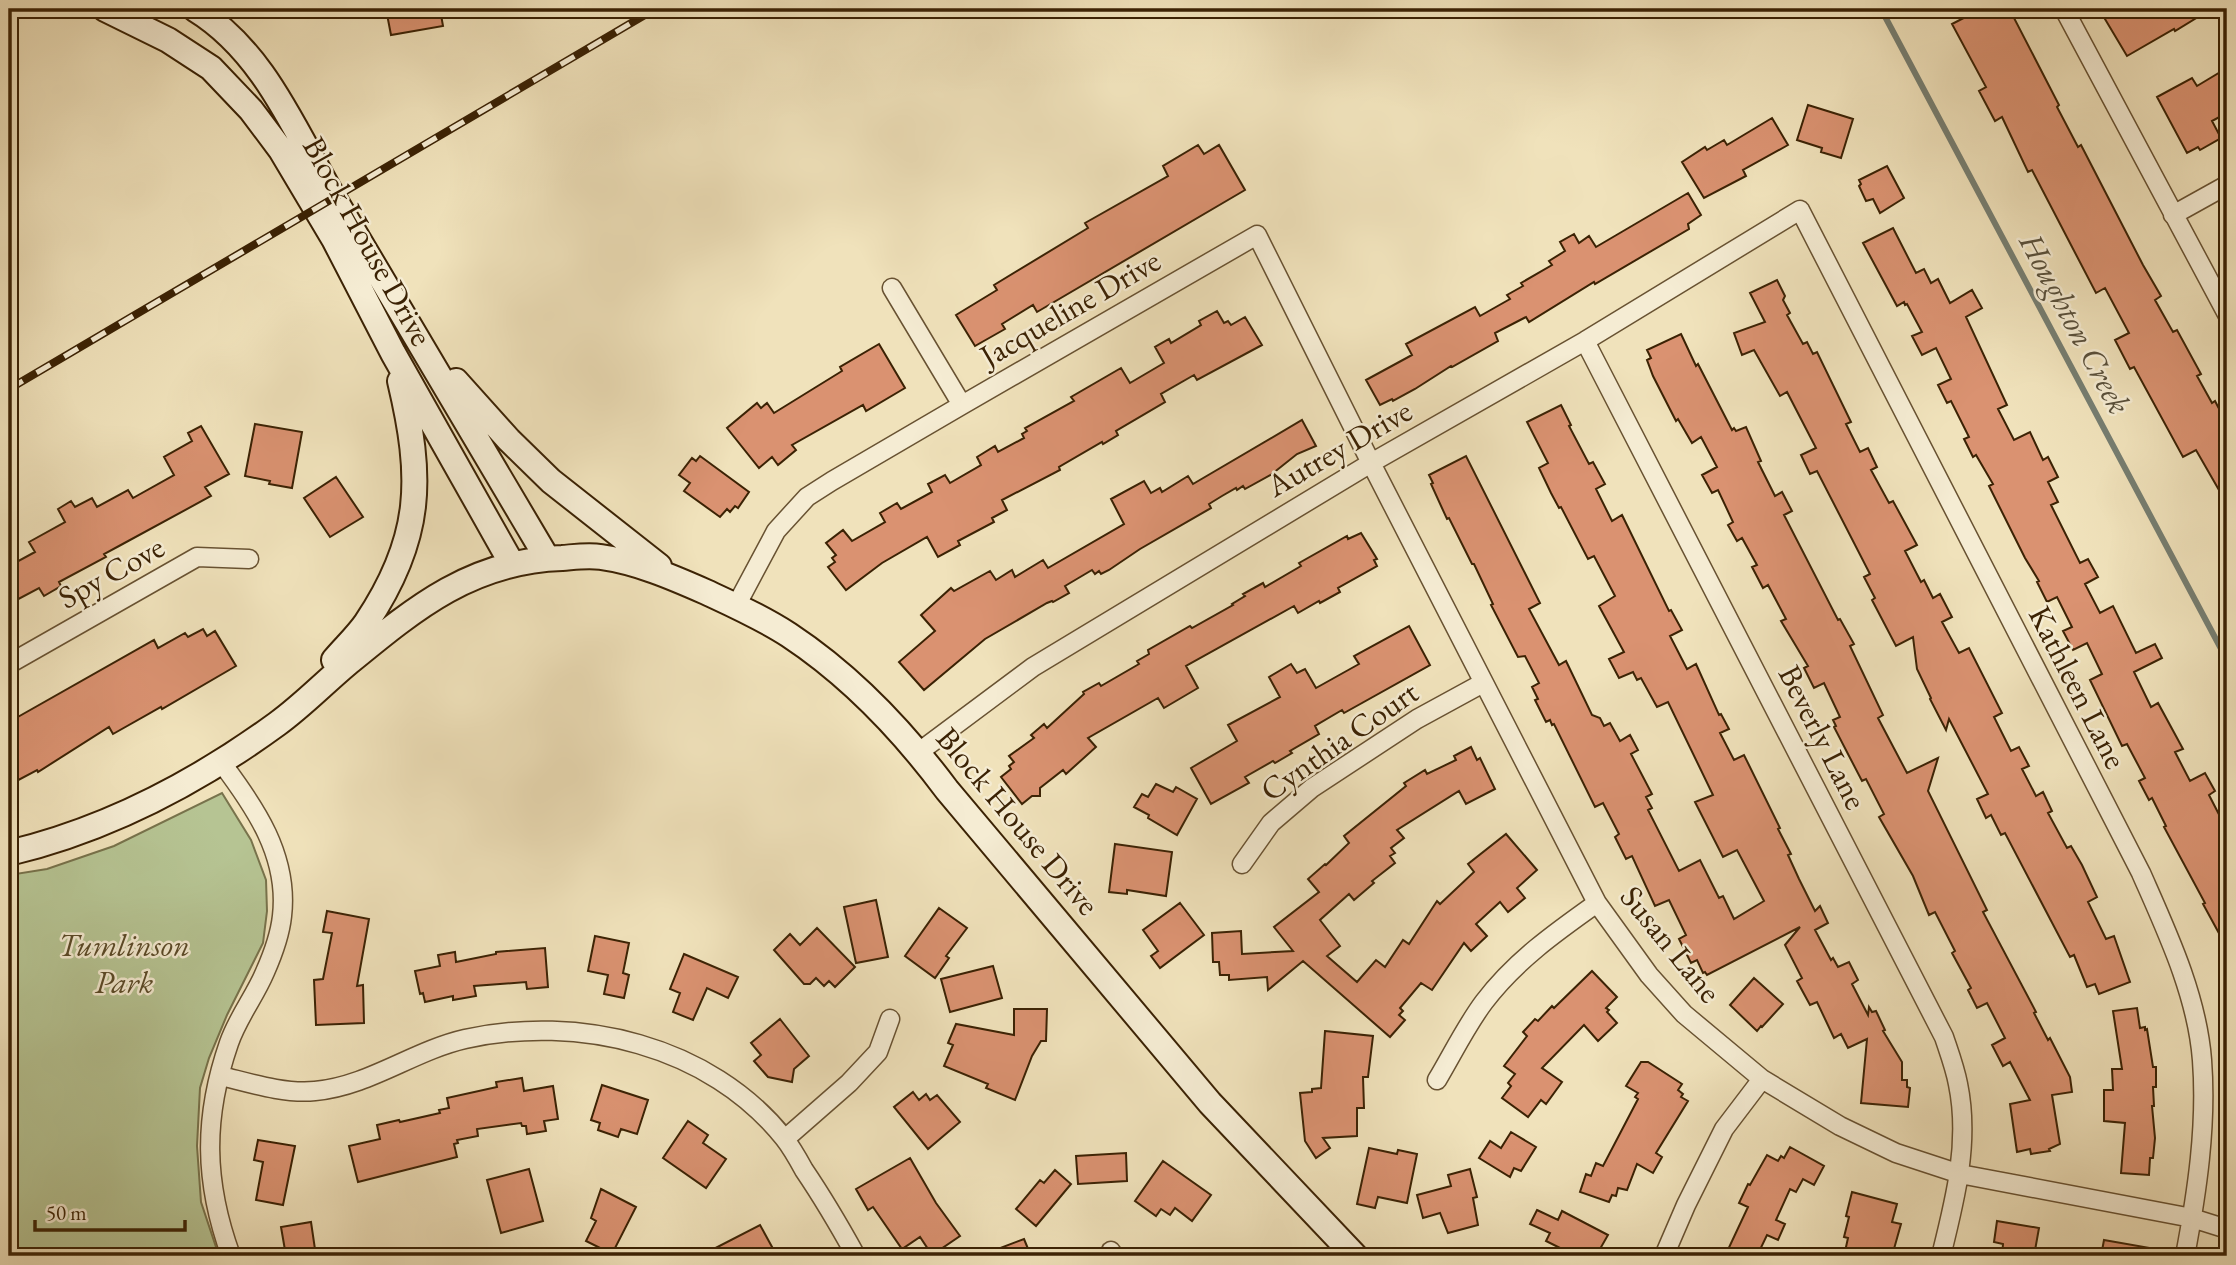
<svg xmlns="http://www.w3.org/2000/svg" width="2236" height="1265" viewBox="0 0 2236 1265" font-family="'EB Garamond',serif">
	<style>
		.green { fill: #b6c493; stroke: #78734c; stroke-width: 2 }
		.lines { fill: none; stroke-linecap: round; stroke-linejoin: round }
		.stream { stroke: #767e71; stroke-width: 6 }
		.building { fill: #da9271; stroke: #3b2204; stroke-width: 2 }
		.street-casing { stroke: #685232; stroke-width: 21 }
		.secondary-casing { stroke: #3b2204; stroke-width: 28 }
		.street { stroke: #f5ecd3; stroke-width: 18 }
		.secondary { stroke: #f5ecd3; stroke-width: 24 }
		.rail-casing { stroke: #3b2204; stroke-width: 8 }
		.rail { stroke: #f5ecd3; stroke-width: 5; stroke-dasharray: 16; stroke-linecap: butt }
		.labels { text-anchor: middle; stroke-width: 5; stroke-linejoin: round; paint-order: stroke }
		.street-label { font-size: 32px; fill: #3b2204; stroke: #f5ecd3 }
		.park-label { font-size: 32px; font-style: italic; fill: #5a4a28; stroke: #f5ecd3 }
		.water-label { font-size: 33px; font-style: italic; fill: #59503b; stroke: #f5ecd3 }
	</style>
	<rect width="100%" height="100%" fill="#f0e2bb"/>
	<filter id="stains"><feTurbulence type="fractalNoise" baseFrequency=".00286" numOctaves="4"/><feColorMatrix values="0 0 0 0 .2 0 0 0 0 .09 0 0 0 0 .02 0 0 0 .5 -.17"/></filter>
	<radialGradient id="worn" r=".72"><stop offset=".6" stop-color="#630" stop-opacity="0"/><stop offset="1" stop-color="#630" stop-opacity=".3"/></radialGradient>
	<path class="green" d="M222,793l29,47 15,40 1,31 -4,32 -36,72 -18,43 -9,30 -3,58 4,56 18,54h-210v-381l38,-6 67,-23z"/>
	<g class="lines">
		<path class="stream" d="M1881,9l346,651"/>
	</g>
	<path class="building" d="M386,9h54l3,17 -52,9z
		M1981,9h24l3,7 4,-2 47,91 -2,2 21,40 3,-2 62,120 18,31 -6,4 18,32 4,-2 24,44 -4,2 15,27 3,-2 12,23v80l-31,-54 -13,7 -49,-90 -4,2 -15,-29 14,-7 -24,-45 -9,5 -64,-123 -4,2 -26,-55 -7,4 -16,-30 7,-4 -34,-63z
		M2099,9h112l-36,22 -1,-2 -47,27z
		M2227,68v45l-15,8 9,17 -21,12 -2,-3 -11,6 -30,-56 35,-19 5,8z
		M1808,105l45,14 -12,39 -20,-6 1,-4 -25,-8z
		M1772,118l16,27 -45,25 3,6 -42,22 -22,-36 23,-15 2,3 17,-10 3,5z
		M1198,145l6,9 15,-9 26,45 -208,122 -4,-7 -31,19 3,5 -30,17 -19,-31 41,-25 -3,-5 94,-57 -3,-5 83,-47 -5,-10z
		M1887,166l17,32 -24,15 -7,-14 -7,2 -7,-15 2,-2 -2,-4z
		M1688,193l13,22 -13,9 1,5 -94,55 -1,-2 -65,40 -3,-5 -31,16 3,8 -46,26 -1,-1 -36,23 -22,12 -1,-2 -12,6 -14,-25 46,-25 -6,-11 69,-37 5,9 30,-17 -3,-4 16,-9 -2,-3 31,-18 -3,-4 16,-10 -5,-9 14,-8 5,9 10,-7 7,11z
		M1893,228l23,45 8,-4 7,14 7,-4 12,24 22,-13 10,18 -16,9 41,88 -9,4 16,31 16,-8 13,28 5,-3 10,20 -10,5 10,20 -7,3 29,58 8,-4 10,18 -13,7 15,29 13,-7 23,47 19,-9 7,14 -28,14 17,35 7,-4 25,46 -8,3 15,29 15,-8 10,18 -6,4 18,35v118l-24,-44 2,-1 -41,-76 2,-1 -14,-28 -3,2 -10,-19 6,-3 -18,-34 -5,2 -32,-66 12,-6 -15,-31 -14,7 -10,-19 9,-4 -15,-30 -10,5 -10,-20 2,-1 -14,-23 -36,-72 4,-2 -17,-29 -3,2 -9,-18 5,-2 -18,-36 -4,2 -9,-18 13,-6 -15,-31 -14,7 -10,-19 10,-4 -15,-28 -2,1 -1,-3 -7,4 -34,-63z
		M1777,280l8,16 -2,4 7,13 -3,2 16,29 4,-2 6,12 4,-2 34,70 -5,2 14,28 8,-4 9,19 -6,3 18,33 4,-2 24,44 -12,6 16,31 3,-2 9,18 7,-4 12,23 -10,5 17,31 10,-5 33,65 -8,4 17,34 8,-4 10,19 -7,3 14,27 7,-4 9,19 -4,2 19,35 4,-2 11,19 15,32 -9,5 18,37 8,-3 16,46 -31,12 -4,-10 -8,3 -13,-32 -4,2 -65,-124 -4,2 -10,-20 -5,3 -9,-19 11,-5 -39,-75 -3,11 -16,-31 1,-1 -14,-29 -4,-32 -17,9 -24,-46 3,-2 -11,-21 6,-3 -53,-103 -7,3 -9,-19 15,-7 -29,-56 -7,4 -26,-46 -12,5 -8,-22 31,-11 -15,-29z
		M1217,311l7,12 4,-2 3,4 14,-8 17,28 -65,35 -3,-5 -33,19 4,8 -49,29 2,4 -15,9 -1,-2 -43,25 1,3 -58,30 5,10 -15,8 2,4 -36,19 2,4 -22,12 -11,-20 -45,26 -36,27 -18,-23 7,-5 -3,-4 4,-3 -10,-12 17,-13 9,11 33,-19 -5,-9 17,-10 4,6 31,-17 -4,-8 17,-9 5,8 31,-18 -4,-8 18,-11 3,6 26,-14 -2,-4 5,-3 -2,-3 49,-27 -3,-4 50,-29 9,15 34,-20 -9,-16 14,-8 2,4 30,-18 -2,-4z
		M1681,334l15,32 2,-2 34,66 2,-2 2,3 10,-4 15,34 -3,1 17,34 7,-4 10,19 -8,4 54,105 2,-1 14,25 -4,2 33,69 -5,3 29,55 31,-15 -10,33 59,119 -4,2 53,100 -2,1 14,27 2,-2 20,39 2,15 -20,3 8,49 -11,5 1,2 -19,3 -1,-5 -13,3 -7,-48 20,-4 -20,-38 -7,4 -11,-21 13,-7 -18,-35 -10,5 -9,-18 3,-2 -19,-35 3,-2 -20,-39 -6,3 -16,-39 -34,-59 5,-3 -18,-35 -4,2 -28,-54 2,-1 -3,-6 7,-3 -16,-34 -10,5 -10,-20 4,-2 -27,-45 5,-2 -18,-34 -5,3 -11,-21 5,-2 -15,-27 -5,3 -9,-16 5,-3 -15,-32 -6,3 -10,-18 15,-8 -16,-30 -9,6 -14,-24 -2,2 -23,-45 -6,-16 4,-2 -4,-8z
		M879,344l26,44 -39,23 -3,-6 -71,40 4,5 -18,15 -6,-8 -13,11 -32,-40 30,-25 4,5 6,-5 7,10 68,-42 -2,-4z
		M1561,405l10,20 -2,1 20,38 4,-2 12,22 -9,5 16,32 10,-6 47,96 2,-1 11,20 -12,6 17,33 9,-5 23,51 2,-1 8,15 -9,4 14,27 10,-5 36,73 -2,1 13,25 -3,1 11,24 16,32 5,-5 8,17 -13,7 16,30 2,-2 5,9 11,-5 9,18 -6,4 16,31 1,-8 3,5 4,-1 9,19 -2,1 19,31v18h5v7l3,1 -2,19 -47,-4 6,-64 -19,9 -7,-14 -7,4 -17,-36 -7,3 -13,-24 5,-3 -17,-33 15,-18 -93,48 -2,-3 -2,1 -6,-13 -6,3 -12,-24 7,-4 -17,-35 -14,6 -23,-50 -6,3 -11,-22 4,-3 -16,-31 -8,4 -41,-83 -2,1 -2,-5 -4,2 -11,-22 3,-1 -6,-12 7,-4 -14,-27 -7,1 -27,-52 2,-1 -19,-40h-2l-23,-46 -2,1 -16,-35 2,-1 -4,-8 37,-19 74,147 -11,6 30,56 7,-4 26,54 8,3 4,8 6,-3 10,18 10,-6 8,15 -7,4 21,40 -6,3 6,11 -4,2 31,61 21,-11 19,38 4,-2 11,23 30,-18 -27,-51 -14,7 -28,-55 18,-7 -45,-93 -11,5 -16,-29 -4,2 -4,-8 -14,6 -10,-19 15,-7 -25,-46 16,-10 -21,-40 -6,3 -27,-52 -2,1 -8,-15 -12,-25 9,-5 -21,-41z
		M1302,420l14,26 -19,8 -25,20 -27,15 -2,-3 -6,4 -1,-2 -14,8 -13,8 2,4 -71,41 -31,21 -8,4 -2,-3 -4,3 -3,-4 -27,16 4,7 -16,9 -1,-1 -5,2 -62,36 -61,51 -25,-28 36,-31 -14,-16 30,-27 3,3 36,-20 6,9 16,-10 3,7 28,-17 5,8 76,-44 -13,-25 33,-18 7,12 9,-5 2,4 26,-16 5,8z
		M255,424l47,8 -10,56 -23,-4 1,-3 -25,-5z
		M201,426l28,48 -24,13 6,9 -92,50 -15,8 2,3 -47,25 2,4 -17,10 -5,-8 -30,16v-38l26,-14 -6,-10 36,-20 -7,-13 13,-8 4,6 17,-9 5,9 31,-17 5,8 41,-23 -10,-18 28,-16 -4,-8z
		M700,456l49,36 -11,16 -3,-2 -5,6 -3,-3 -7,8 -36,-26 6,-8 -11,-8 13,-17 4,3z
		M336,477l27,40 -33,20 -26,-39z
		M1361,533l16,26 -3,1 3,6 -39,22 2,4 -20,11 -1,-2 -21,12 -4,-7 -108,60 12,22 -34,20 -6,-10 -70,40 8,9 -30,27 -3,-4 -23,18v8h-8l-10,8 -21,-27 10,-8 -2,-3 5,-4 -5,-6 25,-18 -3,-3 13,-11 3,4 37,-34 -1,-2 16,-9 2,3 38,-22 -2,-3 12,-7 -1,-4 42,-24 2,2 41,-23 -1,-1 13,-8 -2,-2 20,-11 2,4 36,-21 -2,-3 48,-27 1,3z
		M1409,626l21,39 -86,48 -2,-3 -27,16 4,8 -29,17 2,2 -17,10 -2,-2 -28,16 4,6 -38,21 -20,-36 46,-27 -9,-16 52,-28 -11,-20 22,-13 6,9 8,-4 11,19 43,-24 -5,-8z
		M203,629l4,7 8,-5 21,35 -74,43 -1,-2 -48,27 -4,-7 -71,45 -1,-2 -28,15v-63l145,-82 4,8 27,-15 3,4z
		M1471,747l6,13 3,-2 15,31 -29,15 -7,-13 -62,39 7,8 -13,10 4,5 -5,3 5,7 -23,18 2,2 -20,17 -5,-6 -29,26 20,26 -13,10 30,26 19,-22 9,7 18,-27 6,4 28,-43 3,3 34,-32 -6,-8 38,-30 31,36 -20,18 8,10 -17,14 -8,-10 -24,22 11,12 -16,15 -7,-8 -32,47 -11,-7 -21,25 3,3 -4,4 6,5 -15,17 -87,-76 -35,29 -1,-13 -38,3v-5h-9l-1,-13h-6l-1,-29 29,-2 1,23 51,-3 -19,-24 45,-35 -11,-13 17,-15 1,1 23,-22 -5,-7 62,-50 -2,-3 21,-13 2,4 29,-14 -2,-4z
		M1156,784l17,8 3,-5 21,12 -20,36 -29,-17 1,-3 -15,-8 8,-13 6,3z
		M1115,844l57,8 -6,44 -39,-6v4l-18,-2z
		M876,900l12,57 -32,6 -12,-56z
		M1180,903l24,32 -44,33 -9,-12 7,-5 -15,-21z
		M939,908l28,20 -21,28 3,2 -14,20 -30,-22z
		M327,911l42,8 -12,67 6,-1 1,38 -48,2 -2,-45 9,-1 9,-46 -9,-1z
		M817,928l38,39 -20,20 -6,-6 -5,5 -8,-8 -6,6h-6l-30,-34 16,-16 10,11z
		M595,936l34,7 -6,30 6,2 -5,23 -20,-4 4,-19 -20,-4z
		M545,948l3,39 -21,2 -1,-7 -52,4 2,10 -23,4v-4l-28,6 -2,-9 -3,1 -5,-23 25,-5 -2,-11 17,-3 1,10 40,-8v-2z
		M684,954l54,23 -10,21 -21,-10 -14,32 -20,-8 7,-19 -10,-4z
		M993,966l9,32 -52,14 -9,-33z
		M1592,971l25,26 -11,11 3,2 -2,2 10,11 -19,18 -14,-16 -42,43 20,14 -16,22 -5,-4 -13,17 -26,-19 9,-12 -3,-3 7,-9 -11,-8 23,-30 -4,-4 12,-13 3,2 14,-15 2,2z
		M1754,978l29,26 -21,23 -1,-1 -4,5 -27,-26z
		M2137,1008l3,20 5,-1v3l2,-1 6,38h3v20h-3l1,19h-2l3,32 -2,20h-3l-1,17 -28,-2 4,-50 -21,-2v-31h9l-1,-21h10l-9,-58z
		M1014,1009h33l-1,32h-5l-9,15 -17,44 -29,-12 2,-4 -44,-18 9,-21 -5,-2 8,-19 58,11z
		M780,1019l29,37 -15,13 -2,13 -24,-5 -14,-16 7,-6 -10,-12z
		M1325,1031l48,5 -5,41h-5l1,31h-7v28l-34,2 7,10 -14,10 -11,-17 -5,-48 12,-1v-3l9,-1z
		M1641,1062h7l34,22 -4,6 5,4 -2,3 7,4 -32,52 6,4 -9,16 -16,-9 -10,26 -9,-2 -2,8 -4,-1 -3,7 -29,-10 6,-18 5,2 5,-13 7,3 35,-67 -3,-2 3,-4 -12,-7z
		M522,1078l2,13 29,-5 5,33 -14,2 2,10 -19,3 -1,-8h-4l-1,-3 -44,6 1,7 -21,4 1,3 -4,1 3,13 -99,25 -9,-36 31,-7 -3,-14 22,-5 1,2 40,-9 -1,-3 10,-2 -2,-10 50,-11 -1,-5z
		M602,1085l46,15 -11,34 -16,-5 -3,8 -20,-7 2,-7 -9,-3z
		M913,1092l6,8 7,-6 4,6 7,-5 23,27 -32,27 -34,-42z
		M688,1121l20,14 -5,8 23,16 -20,29 -43,-30z
		M1511,1132l25,15 -15,24 -7,-3 -4,9 -31,-19 11,-17 11,7z
		M258,1140l37,6 -12,59 -27,-5 7,-38 -9,-2z
		M1790,1147l34,19 -10,19 -11,-6 -7,13 -6,-3 -14,31 9,4 -7,16 -11,-5 -10,21h-32l23,-49 -9,-4 9,-19 2,1 17,-30 11,6 3,-5 3,2z
		M1369,1148l28,6 1,-4 19,4 -10,49 -29,-6 -3,11 -18,-4z
		M1126,1153l1,28 -49,3 -2,-28z
		M910,1158l26,45 24,33 -28,19 -12,-18 -18,12 -29,-42 -5,3 -12,-21z
		M1163,1161l48,34 -19,26 -17,-13 -5,7 -9,-6 -5,7 -21,-15z
		M529,1169l14,52 -42,12 -14,-53z
		M1470,1169l7,28 -4,1 5,27 -30,8 -8,-20 -17,5 -6,-23 34,-9 -3,-11z
		M1055,1170l16,14 -35,42 -20,-17 24,-29 4,3z
		M601,1189l35,18 -24,47 -26,-13 10,-20 -5,-3z
		M1852,1192l45,12 -5,18 9,2 -9,32h-48l4,-18 -4,-1 5,-20 -3,-1z
		M1537,1210l21,10 4,-9 46,24 -12,21 -14,-6 -3,6h-3l-30,-15 4,-8 -20,-9z
		M1997,1221l42,7 -5,28h-32l1,-12 -9,-2z
		M311,1222l5,34h-30l-5,-29z
		M760,1225l17,31h-77z
		M1024,1239l7,17h-49v-1z
		M2104,1240l46,8v8h-49z"/>
	<g class="lines">
		<g class="street-casing">
			<path id="street" d="M2064,9l163,305
				M2173,215l54,-30
				M892,288l70,117
				M1585,341l359,696c5,15 11,31 14,47 12,58 -3,116 -17,172
				M736,606l40,-75 31,-34 25,-16 130,-76 295,-170 114,228 226,440 52,72 35,39 78,65 78,47 56,27 64,21 232,44 35,11
				M9,664l188,-107 52,2
				M919,752l114,-85 338,-204 214,-122 215,-131 341,663c26,59 56,122 61,187 5,66 -5,132 -17,196
				M221,762c34,45 68,94 61,154 -2,19 -9,38 -17,56 -10,24 -27,45 -36,71 -26,75 -25,139 2,213
				M1242,864l29,-41 41,-35 105,-69 66,-36
				M221,1076c29,7 63,18 94,15 54,-5 98,-40 150,-52 113,-25 245,6 319,99 8,10 14,21 20,32 19,28 36,57 52,86
				M1437,1080c15,-25 29,-54 47,-78 31,-41 72,-70 113,-99
				M785,1139l64,-56 29,-31 12,-33
				M1109,1256l2,-5
				M1664,1256l22,-51 38,-76 38,-50"/>
		</g>
		<g class="secondary-casing">
			<path id="secondary" d="M105,9l63,31 43,28 40,42 30,40 53,89 59,114 119,211
				M195,9c70,43 100,123 140,191 71,119 142,238 212,358
				M456,381l53,59 42,41 108,85
				M334,660c10,-12 23,-24 32,-37 57,-85 57,-145 34,-242
				M9,853c97,-23 187,-70 268,-129 25,-18 47,-41 71,-61 67,-55 123,-102 214,-105 13,-1 26,-3 39,-1 36,5 71,20 105,35 28,13 57,26 83,43 62,41 114,96 158,155l263,313 145,153"/>
		</g>
		<use href="#street" class="street"/>
		<use href="#secondary" class="secondary"/>
		<g class="rail-casing">
			<path id="rail" d="M9,389l646,-380"/>
		</g>
		<use href="#rail" class="rail"/>
	</g>
	<g class="labels">
		<g class="street-label">
			<text transform="translate(368 241) rotate(61)" y="11">Block House Drive</text>
			<text transform="translate(1070 308) rotate(-30)" y="11">Jacqueline Drive</text>
			<text transform="translate(1339 448) rotate(-30)" y="11">Autrey Drive</text>
			<text transform="translate(111 572) rotate(-29)" y="11">Spy Cove</text>
			<text transform="translate(2078 687) rotate(63)" y="11">Kathleen Lane</text>
			<text transform="translate(1823 737) rotate(63)" y="11">Beverly Lane</text>
			<text transform="translate(1339 741) rotate(-35)" y="11">Cynthia Court</text>
			<text transform="translate(1018 821) rotate(50)" y="11">Block House Drive</text>
			<text transform="translate(1671 944) rotate(51)" y="11">Susan Lane</text>
		</g>
		<g class="park-label">
			<text x="124" y="956">Tumlinson<tspan x="124" dy="37">Park</tspan></text>
		</g>
		<g class="water-label">
			<text transform="translate(2076 323) rotate(62)" y="12">Houghton Creek</text>
		</g>
	</g>
	<rect width="2236" height="1265" fill="none" stroke="#f0e2bb" stroke-width="35"/>
	<rect x="10" y="10" width="2215" height="1244" fill="none" stroke="#3b2204" stroke-width="3.5"/>
	<rect x="18" y="18" width="2201" height="1230" fill="none" stroke="#3b2204" stroke-width="2"/>
	<path d="M35 1220v10h150v-10" fill="none" stroke="#3b2204" stroke-width="3.5"/>
	<text x="46" y="1220" font-size="21" fill="#3b2204" stroke="#f5ecd3" stroke-width="5" paint-order="stroke">50 m</text>
	<rect width="100%" height="100%" filter="url(#stains)"/>
	<rect width="100%" height="100%" fill="url(#worn)"/>
</svg>
